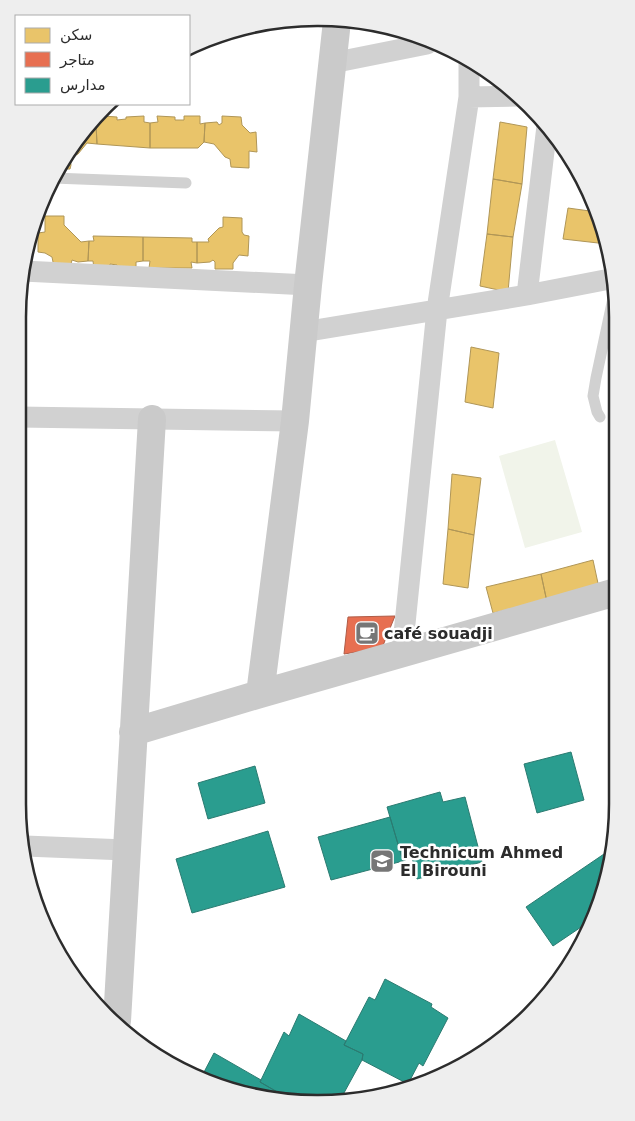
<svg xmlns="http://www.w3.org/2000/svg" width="635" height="1121" viewBox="0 0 635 1121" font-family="'DejaVu Sans','Noto Sans Arabic',sans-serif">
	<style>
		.green { fill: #f1f4ea }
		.homes { fill: #e9c46a; stroke: #b09657 }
		.shops { fill: #e76f51; stroke: #af5b46 }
		.schools { fill: #2a9d8f; stroke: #2b7b71 }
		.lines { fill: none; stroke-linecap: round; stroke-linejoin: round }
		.lane { stroke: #d1d1d1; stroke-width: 11 }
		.street { stroke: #d1d1d1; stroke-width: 21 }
		.secondary { stroke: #cacaca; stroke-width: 28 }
		.labels { text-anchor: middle; stroke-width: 5; stroke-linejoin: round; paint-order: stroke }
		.poi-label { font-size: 16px; font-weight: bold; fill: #2c2c2c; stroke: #fff; text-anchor: start }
		.rim { fill: none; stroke: #2c2c2c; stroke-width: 2.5 }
	</style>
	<rect width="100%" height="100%" fill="#fff"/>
	<path class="green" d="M555,440l27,92 -57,16 -26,-92z"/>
	<path class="homes" d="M103,116l14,1v3l9,-1v-2l18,-1v6l6,1v25l-53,-4 -1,-20 5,-1v-5z
		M157,116l18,1v3h9v-4h16v8l5,-1 -1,19 -6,6h-48v-25l8,-1z
		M222,116l19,1 1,8 8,8 6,-1 1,20 -8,-1v17l-18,-1 -1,-8 -5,-2 -11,-13 -10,-2 1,-19 12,-1 2,3 3,-2z
		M500,122l27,5 -5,57 -29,-5z
		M96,124l1,20 -10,-1 -9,11 -8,4 1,7 -1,4h-13z
		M493,179l29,5 -9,53 -26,-3z
		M568,208l29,4 4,9 6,23 -44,-5z
		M45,216h19v9l17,17 8,-1 -1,20 -10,1 -6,-2 -2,8 -16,-1 -2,-10 -7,-4 -7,-1v-19l7,-1z
		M223,217l19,1v14l2,3 5,1 -1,20 -9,-1 -6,8v6h-18v-7l-2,-2 -3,2 -13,1v-21h12l-1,-3 11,-11 4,-1z
		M487,234l26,3 -5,55 -28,-6z
		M93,236l50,1v24l-7,1v6l-18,3 -1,-6 -7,-1v5h-16l-1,-8h-5l1,-20h5z
		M143,237l49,1v4h5v21l-6,-1 1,6h-43l1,-7h-7z
		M471,347l28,6 -6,55 -28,-6z
		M452,474l29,4 -7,57 -26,-6z
		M616,505v52l-7,-2z
		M448,529l26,6 -6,53 -25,-4z
		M593,560l6,28 -52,14 -6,-28z
		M541,574l6,28 -54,11 -7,-26z"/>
	<path class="shops" d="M395,616l-13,32 -38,6 4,-37z"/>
	<path class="schools" d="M571,752l13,48 -47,13 -13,-49z
		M255,766l10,37 -57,16 -10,-36z
		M440,792l3,10 22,-5 17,65 -65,17 -5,-22 -9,4 -16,-54z
		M390,817l13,44 -72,19 -13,-43z
		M268,831l17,56 -93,26 -16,-54z
		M604,854l5,7 -7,39 -9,19 -40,27 -27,-39z
		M385,979l47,25 -1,3 17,11 -25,48 -4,-3 -11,21 -46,-24 1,-6 -19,-9 25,-48 6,3z
		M299,1014l47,27 -2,4 19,9 -1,6 -23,42 -61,-5 -1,-1 2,-3 -19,-11 24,-50 5,4z
		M214,1053l47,27 -1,2 19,11 -2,4 -37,-4 -43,-19 1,-3 5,3z"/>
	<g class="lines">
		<path class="lane" d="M53,178l133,5
			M600,417l-3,-5 -4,-16 3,-18 19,-89"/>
		<path class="street" d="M332,63l95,-19
			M469,97l48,-1
			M23,271l285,14
			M527,295l20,-169
			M303,332l224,-37 88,-17
			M18,417l277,4
			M402,653l35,-343 32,-213v-38
			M25,846l101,4"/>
		<path class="secondary" d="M260,694l35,-273 13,-136 29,-264
			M133,732l127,-38 356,-102
			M117,1021l35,-602"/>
	</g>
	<defs>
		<g id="cafe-square" transform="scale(1.25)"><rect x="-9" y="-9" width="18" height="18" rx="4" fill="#767676" stroke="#fff"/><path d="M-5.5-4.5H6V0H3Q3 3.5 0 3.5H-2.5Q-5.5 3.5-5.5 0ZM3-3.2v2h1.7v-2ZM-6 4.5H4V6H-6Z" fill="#fff"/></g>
		<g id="school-square" transform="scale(1.25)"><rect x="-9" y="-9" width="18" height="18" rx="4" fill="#767676" stroke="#fff"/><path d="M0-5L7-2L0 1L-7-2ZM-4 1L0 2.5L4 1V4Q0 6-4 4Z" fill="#fff"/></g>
	</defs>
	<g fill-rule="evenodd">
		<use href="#cafe-square" x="367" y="633"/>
		<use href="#school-square" x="382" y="861"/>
	</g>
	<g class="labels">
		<g class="poi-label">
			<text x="384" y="639">café souadji</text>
			<text x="400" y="858">Technicum Ahmed<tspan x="400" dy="18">El Birouni</tspan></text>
		</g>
	</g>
	<path d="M0 0H635V1121H0ZM317 26H318A291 291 0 0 1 609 317V804A291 291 0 0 1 318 1095H317A291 291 0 0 1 26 804V317A291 291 0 0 1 317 26Z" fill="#eee" fill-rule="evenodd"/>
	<path class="rim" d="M317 26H318A291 291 0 0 1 609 317V804A291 291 0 0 1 318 1095H317A291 291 0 0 1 26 804V317A291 291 0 0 1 317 26Z"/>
	<rect x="15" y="15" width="175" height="90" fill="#ffffff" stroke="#ababab"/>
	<rect x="25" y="28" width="25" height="15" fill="#e9c46a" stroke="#ababab"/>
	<text x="60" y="40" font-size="15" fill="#2c2c2c">سكن</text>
	<rect x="25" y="52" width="25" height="15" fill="#e76f51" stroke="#ababab"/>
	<text x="60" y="65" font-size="15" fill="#2c2c2c">متاجر</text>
	<rect x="25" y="78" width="25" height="15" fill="#2a9d8f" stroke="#ababab"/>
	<text x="60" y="90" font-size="15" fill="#2c2c2c">مدارس</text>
</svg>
